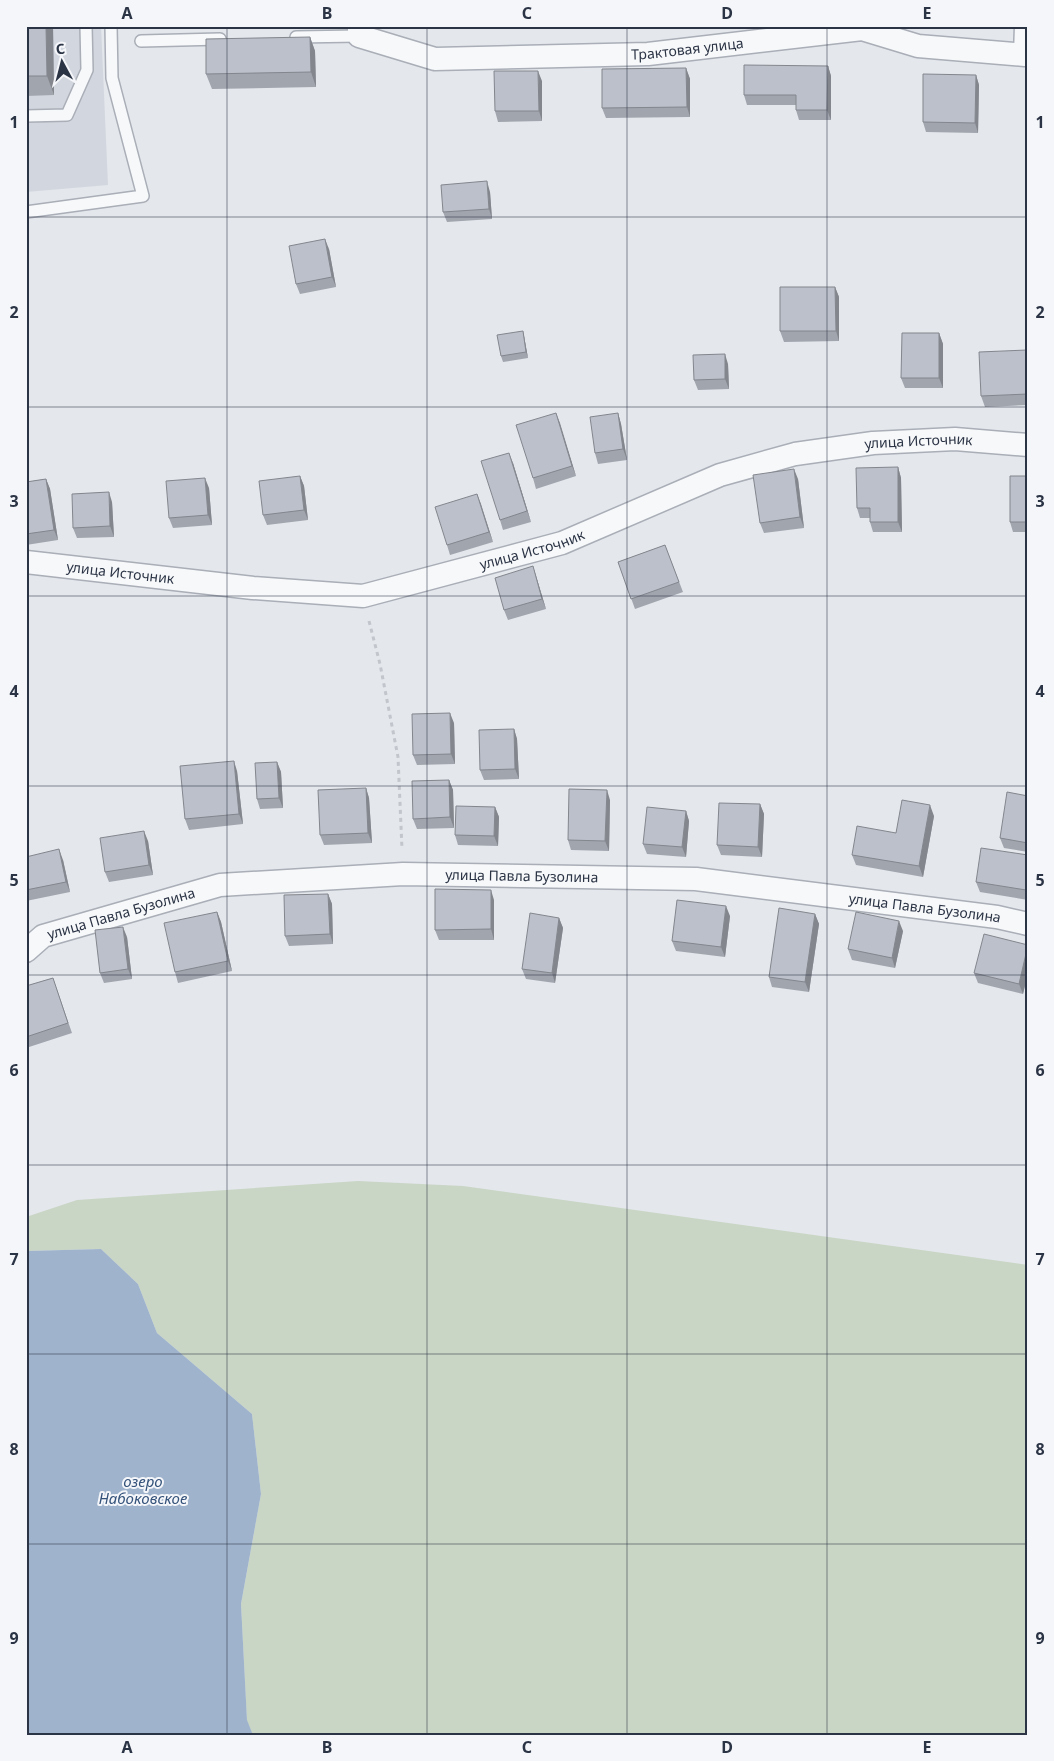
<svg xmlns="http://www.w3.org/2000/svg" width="1054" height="1761" viewBox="0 0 1054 1761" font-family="'Noto Sans',sans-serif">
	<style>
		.built { fill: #d2d6de }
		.green { fill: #c9d6c5 }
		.water { fill: #9fb4cc }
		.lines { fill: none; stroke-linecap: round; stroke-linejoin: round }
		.lane-casing { stroke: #a9aeb7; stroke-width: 14 }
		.street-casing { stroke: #a9aeb7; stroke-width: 25 }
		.path { stroke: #c2c5cb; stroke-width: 3; stroke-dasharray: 4 4; stroke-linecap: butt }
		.lane { stroke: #f7f8fa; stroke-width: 11 }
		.street { stroke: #f7f8fa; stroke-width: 22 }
		.wall { fill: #a1a5ae }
		.shaded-wall { fill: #83868d }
		.building { fill: #bbc0ca; stroke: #83868d }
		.grid { fill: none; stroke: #2b3445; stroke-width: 1; stroke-opacity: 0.55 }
		.labels { text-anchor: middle; stroke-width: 4; stroke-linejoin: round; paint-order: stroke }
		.street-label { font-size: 14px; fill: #2b3445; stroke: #f4f6f9 }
		.water-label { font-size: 15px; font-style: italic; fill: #34527a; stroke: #f4f6f9 }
		.neatline { fill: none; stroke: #2b3445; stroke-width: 2 }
		.grid-label { font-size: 16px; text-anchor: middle; font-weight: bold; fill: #2b3445 }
	</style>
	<rect width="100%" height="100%" fill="#e4e7ec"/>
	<path class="built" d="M26,26h75l7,159 -82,7z"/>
	<path class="green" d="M358,1181l105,5 565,79v470h-775l-6,-14 -6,-117 20,-110 -9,-80 -95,-81 -19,-49 -37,-35 -75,2v-34l51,-17z"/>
	<path class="water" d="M101,1249l37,35 19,49 95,81 9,80 -20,110 6,116 6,15h-227v-484z"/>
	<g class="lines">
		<g class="lane-casing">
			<path id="lane" d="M296,37l63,-1
				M141,41l79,-2
				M26,116l41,-1 20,-45 -1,-44
				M26,212l117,-16 -31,-118 -1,-52"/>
		</g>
		<g class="street-casing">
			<g id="street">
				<path id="s1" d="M359,26v10l76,23 213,-5 214,-25 56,17 107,9 1,-29"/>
				<path id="s2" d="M26,562l227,26 110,8 199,-53 158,-68 75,-21 78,-11 82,-4 73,6"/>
				<path id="s3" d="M26,951l17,-15 177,-51 183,-11 293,5 301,38 31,7"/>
			</g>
		</g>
		<path class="path" d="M369,621l11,43 18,93 4,92"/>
		<use href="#lane" class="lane"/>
		<use href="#street" class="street"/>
	</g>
	<path class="wall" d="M26,26h27l1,69 -28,1z
		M310,37l5,14 1,36 -104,2 -6,-15z
		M828,66l3,10v44h-32l-3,-10v-5h-49l-3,-10z
		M686,68l4,11v38l-84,1 -4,-10z
		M976,75l3,10 -1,48 -52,-1 -3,-10z
		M542,81v40l-44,1 -3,-11z
		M490,192l2,27 -45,3 -4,-10z
		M329,249l7,38 -36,7 -4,-10z
		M835,287l4,10v44l-55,1 -4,-11z
		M523,331l1,5 4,22 -25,4 -2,-6z
		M939,333l4,11v44h-38l-4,-10z
		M1027,350l1,2v53l-43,2 -4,-11z
		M728,364l1,25 -31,1 -4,-10z
		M556,413l20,63 -40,13 -3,-11z
		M618,413l3,11 6,36 -29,4 -3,-11z
		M513,463l18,59 -28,8 -3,-10z
		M898,467l3,11 1,54h-29l-3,-10v-4h-10l-3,-10z
		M300,476l4,10 4,34 -41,5 -4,-10z
		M1028,476v56h-15l-3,-10z
		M46,479l4,10 8,51 -32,5v-63z
		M798,479l6,49 -40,5 -4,-10z
		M209,488l3,37 -39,3 -4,-10z
		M477,494l16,48 -43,13 -3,-10z
		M112,502l2,35 -37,1 -4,-10z
		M665,545l18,47 -48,17 -17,-47z
		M533,566l13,43 -38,11 -4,-10z
		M454,723l1,41 -38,1 -4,-10z
		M514,729l3,10 2,40 -35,1 -4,-10z
		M277,762l4,10 2,36 -23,1 -3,-10z
		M237,771l6,53 -54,6 -4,-11z
		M449,780l4,10 1,38 -37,1 -4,-10z
		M366,788l3,10 3,45 -48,2 -4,-10z
		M1028,796v56l-24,-4 -4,-10z
		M610,800l-1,51 -38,-1 -3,-10z
		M760,804l4,10 -2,43 -41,-2 -4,-10z
		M495,807l4,10 -1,29 -40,-1 -3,-10z
		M686,811l3,10 -3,36 -39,-3 -4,-10z
		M934,816l-11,61 -67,-12 -4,-10z
		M148,841l5,34 -44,7 -4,-10z
		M1028,855v45l-48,-8 -4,-10z
		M26,857l37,3 7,32 -44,9z
		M328,894l4,10 1,40 -44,2 -4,-10z
		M494,900v40h-55l-4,-10z
		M217,912l4,10 11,49 -54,12 -3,-11z
		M815,914l4,10 -10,68 -37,-5 -3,-10z
		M730,916l-5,41 -49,-6 -4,-10z
		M559,918l4,10 -8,55 -29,-4 -4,-10z
		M903,931l-8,37 -43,-8 -4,-11z
		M127,937l5,42 -28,4 -4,-10z
		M1028,945v28l-5,21 -45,-11 -4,-10z
		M53,978l19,55 -46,15v-62z"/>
	<path class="shaded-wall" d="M46,26h7l1,69 -7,-19z
		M310,37l5,14 1,36 -5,-15z
		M828,66l3,10v44l-4,-10z
		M686,68l4,11v38l-3,-10z
		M538,71l4,10v40l-3,-10z
		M976,75l3,10 -1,48 -3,-10z
		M487,181l3,11 2,27 -3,-10z
		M325,239l4,10 7,38 -4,-10z
		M835,287l4,10v44l-3,-10z
		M523,331l1,5 4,22 -2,-6z
		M939,333l4,11v44l-4,-10z
		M725,354l3,10 1,25 -4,-10z
		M556,413l4,10 16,53 -4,-10z
		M618,413l3,11 6,36 -4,-11z
		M509,453l4,10 18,59 -4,-11z
		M898,467l3,11 1,54 -4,-10z
		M794,469l4,10 6,49 -4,-11z
		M300,476l4,10 4,34 -4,-10z
		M205,478l4,10 3,37 -4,-10z
		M46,479l4,10 8,51 -4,-10z
		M109,492l3,10 2,35 -4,-11z
		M477,494l4,10 12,38 -4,-10z
		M533,566l3,10 10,33 -4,-10z
		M450,713l4,10 1,41 -4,-10z
		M514,729l3,10 2,40 -4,-10z
		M234,761l3,10 6,53 -4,-10z
		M277,762l4,10 2,36 -4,-10z
		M449,780l4,10 1,38 -4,-11z
		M366,788l3,10 3,45 -4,-10z
		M607,790l3,10 -1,51 -4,-10z
		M760,804l4,10 -2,43 -4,-10z
		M930,805l4,11 -11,61 -4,-11z
		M495,807l4,10 -1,29 -4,-10z
		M686,811l3,10 -3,36 -4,-10z
		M144,831l4,10 5,34 -4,-10z
		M59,849l4,11 7,32 -4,-10z
		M1028,878v17l-2,-5z
		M491,890l3,10v40l-3,-11z
		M328,894l4,10 1,40 -3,-10z
		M726,906l4,10 -5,41 -4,-10z
		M217,912l4,10 11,49 -4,-10z
		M815,914l4,10 -10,68 -4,-10z
		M559,918l4,10 -8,55 -3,-10z
		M899,921l4,10 -8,37 -3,-10z
		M123,927l4,10 5,42 -4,-10z
		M1028,947v26l-5,21 -4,-10z"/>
	<path class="building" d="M26,26h20l1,50h-21z
		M310,37l1,35 -105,2v-35z
		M744,65l84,1 -1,44h-31v-15h-52z
		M686,68l1,39 -85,1v-39z
		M494,71h44l1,40h-44z
		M923,74l53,1 -1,48 -52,-1z
		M487,181l2,28 -46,3 -2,-27z
		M325,239l7,38 -36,7 -7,-38z
		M780,287h55l1,44h-56z
		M523,331l3,21 -25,4 -4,-21z
		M902,333h37v45h-38z
		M1027,350l1,44 -47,2 -2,-44z
		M725,354v25l-31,1 -1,-25z
		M556,413l16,53 -39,12 -17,-53z
		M618,413l5,36 -28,4 -5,-36z
		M509,453l18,58 -27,9 -19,-59z
		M898,467v55h-28v-14h-13l-1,-40z
		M794,469l6,48 -40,6 -7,-48z
		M300,476l4,34 -41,5 -4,-34z
		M1010,476h18v46h-18z
		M205,478l3,37 -39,3 -3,-37z
		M46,479l8,51 -28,4v-52z
		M109,492l1,34 -37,2 -1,-34z
		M477,494l12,38 -42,13 -12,-38z
		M665,545l14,37 -48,17 -13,-37z
		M533,566l9,33 -38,11 -9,-32z
		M450,713l1,41 -38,1 -1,-41z
		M514,729l1,40 -35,1 -1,-40z
		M234,761l5,53 -54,5 -5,-53z
		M277,762l2,36 -22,1 -2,-36z
		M449,780l1,37 -37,2 -1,-38z
		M366,788l2,45 -48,2 -2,-45z
		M569,789l38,1 -2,51 -37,-1z
		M1007,792l21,4v47l-28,-5z
		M902,800l28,5 -11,61 -67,-11 5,-29 39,7z
		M719,803l41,1 -2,43 -41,-2z
		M456,806l39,1 -1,29 -39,-1z
		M647,807l39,4 -4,36 -39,-3z
		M144,831l5,34 -44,7 -5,-34z
		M981,848l47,7v23l-2,12 -50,-8z
		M59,849l7,33 -40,8v-33z
		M435,889l56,1v39l-56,1z
		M328,894l2,40 -45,2 -1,-41z
		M677,900l49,6 -5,41 -49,-6z
		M779,908l36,6 -10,68 -36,-5z
		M217,912l11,49 -53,11 -11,-49z
		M856,912l43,9 -7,37 -44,-9z
		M530,913l29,5 -7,55 -30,-4z
		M123,927l5,42 -28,4 -5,-43z
		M984,934l44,11 -9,39 -45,-11z
		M53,978l15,45 -42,14v-51z"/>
	<path class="grid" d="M227,26v1709M427,26v1709M627,26v1709M827,26v1709M26,217h1002M26,407h1002M26,596h1002M26,786h1002M26,975h1002M26,1165h1002M26,1354h1002M26,1544h1002"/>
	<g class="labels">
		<g class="street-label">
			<text dy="5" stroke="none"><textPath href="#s1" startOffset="342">Трактовая улица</textPath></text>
			<text dy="5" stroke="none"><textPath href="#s2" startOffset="919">улица Источник</textPath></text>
			<text dy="5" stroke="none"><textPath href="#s2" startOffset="514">улица Источник</textPath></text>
			<text dy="5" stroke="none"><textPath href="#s2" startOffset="95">улица Источник</textPath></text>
			<text dy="5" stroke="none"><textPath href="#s3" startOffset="509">улица Павла Бузолина</textPath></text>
			<text dy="5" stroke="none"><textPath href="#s3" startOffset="914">улица Павла Бузолина</textPath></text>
			<text dy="5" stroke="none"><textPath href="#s3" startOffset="104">улица Павла Бузолина</textPath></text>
		</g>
		<g class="water-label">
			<text x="143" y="1487">озеро<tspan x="143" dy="17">Набоковское</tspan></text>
		</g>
	</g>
	<rect width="1054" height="1761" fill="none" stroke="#f4f6f9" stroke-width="55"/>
	<g transform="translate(62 62) rotate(353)" stroke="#f4f6f9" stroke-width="4" paint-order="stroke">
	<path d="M0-4L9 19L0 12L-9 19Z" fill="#2b3445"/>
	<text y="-8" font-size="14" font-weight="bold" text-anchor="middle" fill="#2b3445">С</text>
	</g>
	<rect x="28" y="28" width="998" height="1706" class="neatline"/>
	<g class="grid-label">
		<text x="127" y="19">A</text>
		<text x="327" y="19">B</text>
		<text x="527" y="19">C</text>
		<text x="727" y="19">D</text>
		<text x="927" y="19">E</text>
		<text x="14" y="128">1</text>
		<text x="1040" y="128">1</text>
		<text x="14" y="318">2</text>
		<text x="1040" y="318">2</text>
		<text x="14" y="507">3</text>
		<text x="1040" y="507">3</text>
		<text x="14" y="697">4</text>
		<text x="1040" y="697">4</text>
		<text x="14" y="886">5</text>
		<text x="1040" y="886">5</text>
		<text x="14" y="1076">6</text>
		<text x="1040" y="1076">6</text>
		<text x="14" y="1265">7</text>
		<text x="1040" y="1265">7</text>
		<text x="14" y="1455">8</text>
		<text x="1040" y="1455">8</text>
		<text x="14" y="1644">9</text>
		<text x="1040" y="1644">9</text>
		<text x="127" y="1753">A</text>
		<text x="327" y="1753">B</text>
		<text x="527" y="1753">C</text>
		<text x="727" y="1753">D</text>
		<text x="927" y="1753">E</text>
	</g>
</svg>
